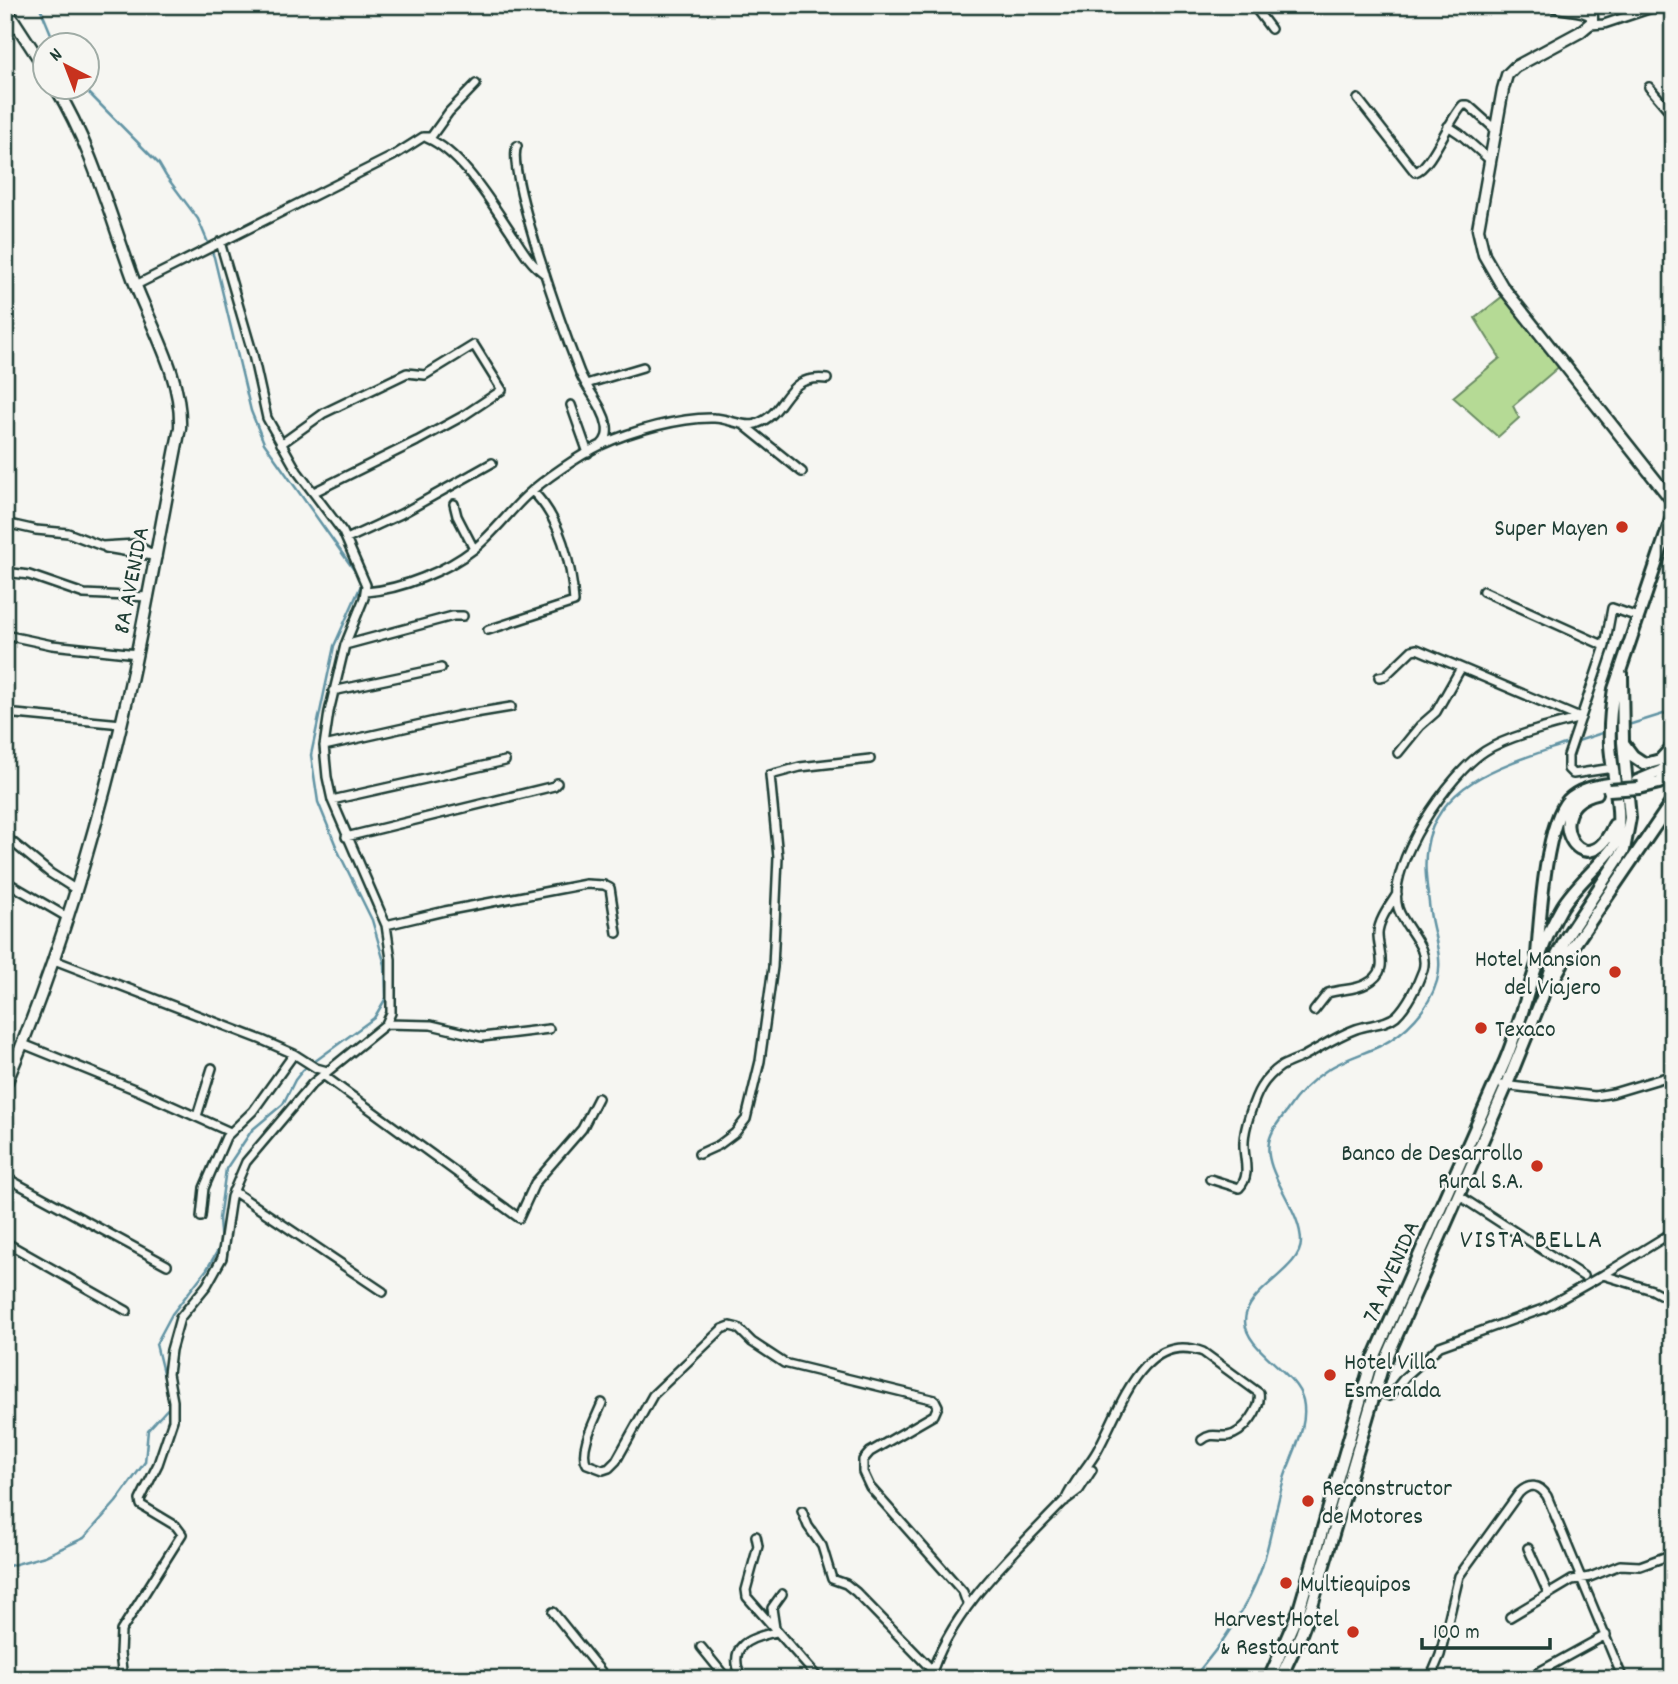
<svg xmlns="http://www.w3.org/2000/svg" width="1678" height="1684" viewBox="0 0 1678 1684" font-family="Dekko,sans-serif">
	<style>
		.green { fill: #b5da95; stroke: #6a8c64; stroke-width: 2 }
		.lines { fill: none; stroke-linecap: round; stroke-linejoin: round }
		.stream { stroke: #6294a4; stroke-width: 2.5 }
		.street-casing { stroke: #1f3d34; stroke-width: 12 }
		.secondary-casing { stroke: #1f3d34; stroke-width: 15 }
		.primary-casing { stroke: #1f3d34; stroke-width: 16 }
		.street { stroke: #f6f6f2; stroke-width: 7 }
		.secondary { stroke: #f6f6f2; stroke-width: 10 }
		.primary { stroke: #f6f6f2; stroke-width: 10 }
		.primary-bridge-casing { stroke: #1f3d34; stroke-width: 16; stroke-linecap: butt }
		.primary-bridge { stroke: #f6f6f2; stroke-width: 10 }
		.poi-dot { fill: #c8321e; stroke: #f6f6f2; stroke-width: 2.5 }
		.labels { text-anchor: middle; stroke-width: 5; stroke-linejoin: round; paint-order: stroke }
		.poi-label { font-size: 24px; fill: #1f3d34; stroke: #f6f6f2; text-anchor: end }
		.street-label { font-size: 24px; fill: #1f3d34; stroke: #f6f6f2 }
		.neighbourhood-label { font-size: 26px; letter-spacing: 2px; fill: #1f3d34; stroke: #f6f6f2 }
	</style>
	<rect width="100%" height="100%" fill="#f6f6f2"/>
	<filter id="ink" filterUnits="userSpaceOnUse"><feTurbulence type="fractalNoise" baseFrequency=".0143" numOctaves="2"/><feDisplacementMap in="SourceGraphic" scale="14" xChannelSelector="R" yChannelSelector="G"/><feConvolveMatrix kernelMatrix="1 2 1 2 8 2 1 2 1" color-interpolation-filters="sRGB"/></filter>
	<g filter="url(#ink)">
		<path class="green" d="M1503,296l58,69 -48,41 6,12 -21,19 -45,-40 47,-39 -25,-40z"/>
		<g class="lines">
			<path class="stream" d="M39,5l17,41
				M84,88l75,76 7,12 32,43 16,38 37,154 13,32 95,134
				M1625,726l48,-15
				M1578,741l27,-9
				M167,1389l-11,-45 16,-30 35,-45 14,-24 -2,-26 7,-50 26,-39 31,-26 12,-24 8,-10 71,-52 12,-20 -1,-33 -13,-45 -34,-69 -20,-49 -7,-47 23,-109 28,-63
				M5,1567l40,-11 39,-18 32,-36 29,-40 3,-32 23,-25
				M1192,1679c28,-32 54,-68 69,-109 10,-30 14,-61 23,-91 8,-26 25,-52 19,-79 -7,-29 -58,-50 -58,-79 0,-31 56,-51 56,-79 0,-34 -38,-69 -32,-100 2,-11 10,-21 17,-30 11,-17 24,-31 41,-42 16,-11 36,-16 53,-24 26,-13 49,-37 57,-65 7,-23 -4,-46 -7,-69 -2,-21 -7,-44 -3,-65 10,-66 85,-85 138,-103"/>
			<g class="street-casing">
				<path id="street" d="M1253,5l18,24
					M1590,25l14,-1 57,-19
					M1649,87l24,28
					M1358,99l57,73c16,-4 34,-53 48,-67h5l29,26
					M1448,126l12,8 31,27
					M427,138c35,15 63,63 84,94 10,15 18,31 34,42
					M517,146c-12,24 50,194 63,227 8,18 23,33 27,53 1,8 0,13 -6,19
					M136,285l257,-129 30,-19h8l18,-25 27,-28
					M586,384l57,-17
					M571,405l17,48
					M745,426l57,46
					M281,444l43,-31 83,-40 18,2 49,-30 28,45 -39,26 -46,25 -103,51
					M454,504l3,12 17,33
					M5,523l31,7 32,3 34,13 33,-2 22,13
					M347,539l54,-25 91,-51
					M106,548l47,8
					M5,572l24,3 55,19 65,3
					M1483,591l122,55
					M366,592c36,-3 80,-21 108,-43 20,-16 34,-36 52,-53 17,-16 54,-41 75,-51 30,-14 80,-28 113,-27 14,0 29,10 42,6 33,-11 26,-50 71,-45
					M488,630l86,-28c-2,-37 -14,-85 -42,-111
					M5,635l47,10 85,9
					M345,645l108,-29h10
					M1379,677l6,-1 27,-26 5,-1 163,69
					M333,691l108,-23
					M5,713l117,11
					M324,746l133,-30 54,-9
					M1398,753l22,-27 16,-14 25,-44
					M1613,768l-40,6 -5,-5v-13l37,-110 7,-38 26,9
					M332,800l173,-39
					M346,837l208,-51 3,-3
					M11,841l39,32 25,16
					M5,881l62,36
					M386,925l59,-14 141,-27 18,1 6,3 7,45
					M54,960l208,80 32,14 22,14 11,3
					M1314,1011l14,-18c13,-4 27,-3 38,-9 25,-13 12,-30 12,-50 0,-13 12,-29 19,-40
					M386,1024l45,1 51,12 67,-8
					M23,1044l116,47 91,41
					M323,1075l196,143 16,-35 47,-54 16,-31
					M1503,1085l92,11 18,-3 60,-18
					M197,1116l15,-48
					M699,1154l20,-9 16,-12 11,-14 14,-58 13,-94 5,-110 -8,-82 30,-8 70,-8
					M5,1177l162,88
					M1210,1179l29,9c13,-13 4,-30 5,-46 0,-13 10,-44 17,-55 4,-7 13,-16 19,-20 7,-4 16,-7 24,-11 17,-9 33,-20 52,-27 13,-5 29,-4 40,-13 11,-10 22,-32 27,-46 7,-23 -19,-42 -25,-62 -12,-43 52,-135 87,-157 23,-15 69,-26 96,-33
					M233,1191l150,101
					M1458,1195l125,81
					M201,1217l3,-29 22,-51 27,-26 41,-57
					M5,1242l122,69
					M1603,1275l49,15 21,11
					M1371,1389l19,7 15,-19 35,-31 103,-37 60,-34 70,-43
					M602,1403c-6,15 -24,47 -15,61l16,6 6,-2 7,-7 37,-66 69,-66 8,-3 8,2 14,14 32,21 151,37 3,6 -4,9 -64,37 -7,8v12l7,15 93,105 5,14
					M5,1485l4,2
					M1065,1501c7,-18 23,-34 32,-50 23,-40 45,-122 106,-99l56,41c3,15 -15,40 -31,43 -11,1 -16,-4 -26,4
					M802,1511l6,15 14,20 10,33 14,5 10,8 77,79
					M756,1536l2,10 -12,44 1,7 72,82
					M1528,1548l20,45
					M553,1612l54,67
					M1510,1617l62,-37 18,-3 30,-12 20,1 33,-12
					M775,1628l-3,-20 10,-14
					M701,1647l26,32
					M123,1679l-3,-26 1,-22 61,-97 -6,-8 -35,-21 -1,-5 18,-36 15,-44v-19l-5,-27 3,-24 9,-32 27,-33 15,-27 9,-61 15,-35 66,-78 74,-60 5,-11v-54l-5,-34 -54,-125 -5,-23 -3,-31 5,-34 16,-67 19,-47 2,-13 -23,-53 -46,-61 -30,-53 -14,-63 -33,-113
					M742,1679c-16,-33 6,-41 34,-47
					M930,1679c19,-68 85,-127 133,-177l16,-12 13,-20
					M1430,1679l10,-24 19,-79 60,-83c10,-10 20,-9 28,3l76,183
					M1526,1679l80,-44"/>
			</g>
			<g class="secondary-casing">
				<path id="secondary" d="M1551,5c13,6 32,2 41,11v6l-12,10 -65,35 -8,8 -4,14 -25,140 6,26 18,31 171,216
					M5,7l41,63
					M5,1086c49,-115 88,-243 117,-365 23,-97 38,-195 58,-293 2,-52 -28,-99 -46,-147 -24,-65 -42,-134 -78,-193"/>
			</g>
			<g class="primary-casing">
				<path id="primary" d="M1624,744l9,12 12,8 15,-4 13,-14
					M1637,781l24,-10 12,-10
					M1639,788l20,-5 14,-10
					M1597,793c-61,14 -13,100 17,32
					M1537,955c3,-36 8,-130 31,-155 11,-11 27,-14 41,-16
					M1551,984l15,-27 107,-157
					M1269,1679l30,-69 71,-243 135,-306c21,-50 29,-106 57,-154 14,-23 37,-40 53,-62 9,-32 -3,-68 -5,-100 -1,-19 1,-38 4,-56l59,-175
					M1280,1679l21,-45 12,-32 68,-231 125,-284 36,-89 11,-35 14,-27 57,-86 6,-32 -7,-76 -1,-66"/>
			</g>
			<use href="#street" class="street"/>
			<use href="#secondary" class="secondary"/>
			<use href="#primary" class="primary"/>
			<g class="primary-bridge-casing">
				<path id="primary-bridge" d="M1609,790l30,-2"/>
			</g>
			<use href="#primary-bridge" class="primary-bridge"/>
		</g>
	</g>
	<g class="poi-dot">
		<circle cx="1622" cy="527" r="7"/>
		<circle cx="1615" cy="972" r="7"/>
		<circle cx="1481" cy="1028" r="7"/>
		<circle cx="1537" cy="1166" r="7"/>
		<circle cx="1330" cy="1375" r="7"/>
		<circle cx="1308" cy="1501" r="7"/>
		<circle cx="1286" cy="1583" r="7"/>
		<circle cx="1353" cy="1632" r="7"/>
	</g>
	<g class="labels">
		<g class="poi-label">
			<text x="1608" y="535">Super Mayen</text>
			<text x="1601" y="966">Hotel Mansion<tspan x="1601" dy="28">del Viajero</tspan></text>
			<text x="1495" y="1036" text-anchor="start">Texaco</text>
			<text x="1523" y="1160">Banco de Desarrollo<tspan x="1523" dy="28">Rural S.A.</tspan></text>
			<text x="1344" y="1369" text-anchor="start">Hotel Villa<tspan x="1344" dy="28">Esmeralda</tspan></text>
			<text x="1322" y="1495" text-anchor="start">Reconstructor<tspan x="1322" dy="28">de Motores</tspan></text>
			<text x="1300" y="1591" text-anchor="start">Multiequipos</text>
			<text x="1339" y="1626">Harvest Hotel<tspan x="1339" dy="28">&amp; Restaurant</tspan></text>
		</g>
		<g class="street-label">
			<text transform="translate(130 580) rotate(-79)" y="8">8A AVENIDA</text>
			<text transform="translate(1390 1271) rotate(-66)" y="8">7A AVENIDA</text>
		</g>
		<g class="neighbourhood-label">
			<text x="1532" y="1247">VISTA BELLA</text>
		</g>
	</g>
	<rect width="1678" height="1684" fill="none" stroke="#f6f6f2" stroke-width="28"/>
	<rect x="14" y="14" width="1650" height="1656" fill="none" stroke="#1f3d34" stroke-width="2.5" filter="url(#ink)"/>
	<g transform="translate(66 66) rotate(318)"><circle r="33" fill="#f6f6f2" stroke="#a0aca6" stroke-width="2"/>
	<path d="M0-5L12 26L0 18L-12 26Z" fill="#c8321e"/>
	<text y="-10" font-size="19" font-weight="bold" text-anchor="middle" fill="#1f3d34">N</text>
	</g>
	<path d="M1422 1638v10h128v-10" fill="none" stroke="#1f3d34" stroke-width="3.5"/>
	<text x="1433" y="1638" font-size="21" fill="#1f3d34" stroke="#f6f6f2" stroke-width="5" paint-order="stroke">100 m</text>
</svg>
